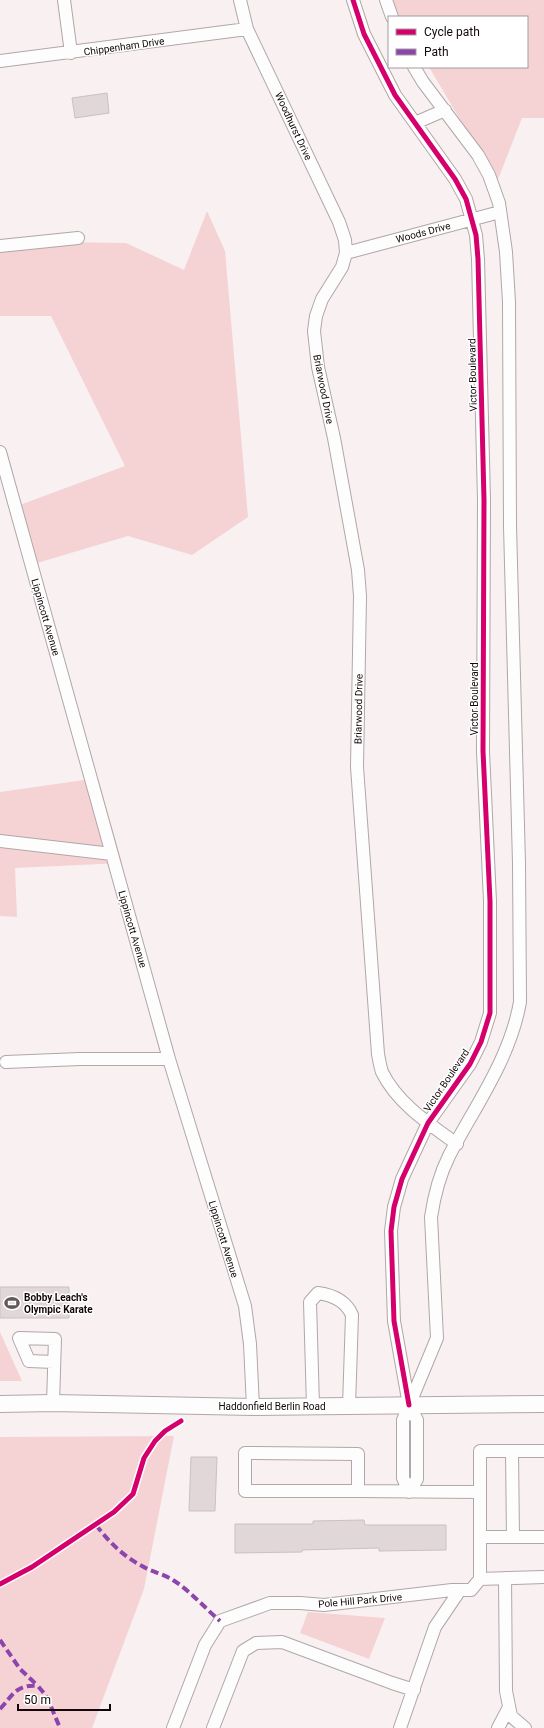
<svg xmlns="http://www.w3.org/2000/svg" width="544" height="1728" viewBox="0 0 544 1728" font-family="Roboto,sans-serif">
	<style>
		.green { fill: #f5d3d5 }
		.building { fill: #e1d7d8; stroke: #cac1c2 }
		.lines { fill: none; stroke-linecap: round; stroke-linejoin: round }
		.minor-casing { stroke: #b0a7a7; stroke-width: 14 }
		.major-casing { stroke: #b0a7a7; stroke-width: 18 }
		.minor { stroke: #fefdfd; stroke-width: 12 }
		.major { stroke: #fefdfd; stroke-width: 16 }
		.quiet { stroke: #8e44ad; stroke-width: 4; stroke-dasharray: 8 4; stroke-linecap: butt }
		.cycleway-casing { stroke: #fff; stroke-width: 8 }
		.cycleway { stroke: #d6006c; stroke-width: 5 }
		.labels { text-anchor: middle; stroke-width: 3; stroke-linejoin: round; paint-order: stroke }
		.street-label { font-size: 10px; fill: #120809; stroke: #fff }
		.poi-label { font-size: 10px; font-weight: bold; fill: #120809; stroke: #fff; text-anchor: start }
	</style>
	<rect width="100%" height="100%" fill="#f8f0f1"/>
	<path class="green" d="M390,0h154v118h-22l-25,64 -68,-115h98v-50h-127z
		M207,211l18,40 23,266 -56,38 -64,-19 -91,27 -20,-57 108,-40 -74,-150h-51v-70l59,-4 67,1 58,27z
		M98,778l24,85 -107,5 2,49 -17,-1v-124z
		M0,1332l22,49h-22z
		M174,1436l-30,153 -52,139h-92v-291z
		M308,1612l77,6 -16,41 -69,-26z"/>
	<path class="building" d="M107,93l2,20 -34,5 -3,-20z
		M0,1287h69v31h-69z
		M191,1457h26l-2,54h-26z
		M364,1520l1,5h81v25l-67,1v-3l-77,2v2l-67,1v-29h78v-3z"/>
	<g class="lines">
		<g class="minor-casing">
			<path id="minor" d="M64,0l7,53
				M240,0l7,29 92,193 6,18 1,13 -4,14 -20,32 -6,17 -2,15 4,36 16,71 24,132 2,26 -3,171 21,287c1,5 2,12 4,18 15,31 47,52 75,72
				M353,0l11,34 31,61 60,84 11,20 10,36 2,24 6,241 -1,251 7,150v112l-9,29 -11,22 -42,59 -26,56 -8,28 -3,24 3,90 15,84 8,15v59l-8,13
				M386,0l6,17
				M0,61l247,-32
				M415,123l30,-13
				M0,246l78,-8
				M346,253l154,-41
				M0,452l169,607 76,247 5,38 3,63
				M0,841l112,13
				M6,1062l74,-3h89
				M53,1403l2,-64 -36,-1 10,23 25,1
				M313,1406l-3,-104 8,-9c15,2 28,8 34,22l-3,91
				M512,1451l1,86
				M358,1491h-113v-38l113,1v37l122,1
				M409,1492l-6,-14v-58l34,-82 -6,-121c3,-20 9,-43 18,-61 26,-50 61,-97 71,-154l-1,-139 -9,-337 -1,-224 -3,-50 -7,-49 -10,-28 -11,-20 -55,-73 -9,-15
				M480,1537h64
				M505,1578l1,113 5,25 14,12
				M480,1579v-128h64
				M173,1728l32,-83 15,-24 50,-18h30l24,2 128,-15h19l9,-11 64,-2
				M213,1728l30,-77 13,-8 26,-1 110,41 22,7
				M400,1728l35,-101 25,-37
				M498,1728l11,-21"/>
		</g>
		<g class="major-casing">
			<path id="major" d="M0,1404l53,-1 200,4 291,-3"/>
		</g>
		<use href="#minor" class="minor"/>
		<use href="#major" class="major"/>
		<path class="quiet" d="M96,1525c13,17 27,31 46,41 10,6 22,8 31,14 17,11 31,27 47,41
			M0,1640l20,29 18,17
			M0,1709c13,-14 16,-25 38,-23l9,11 13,31"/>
		<g class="cycleway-casing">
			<path id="cycleway" d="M353,0l11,34 31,61 60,84 11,20 10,36 2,24 6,241 -1,251 7,150v112l-9,29 -11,22 -42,59 -26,56 -8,28 -3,24 3,90 15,84
				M0,1584l32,-17 82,-55 19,-18 11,-36 11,-17 10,-10 16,-10"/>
		</g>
		<use href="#cycleway" class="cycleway"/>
	</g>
	<defs>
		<g id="stadium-bare" transform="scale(1.2)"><path d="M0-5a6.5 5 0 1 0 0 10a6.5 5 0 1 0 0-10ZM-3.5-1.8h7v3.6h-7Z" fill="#62595a" stroke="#fff" stroke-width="2.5" paint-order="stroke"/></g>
	</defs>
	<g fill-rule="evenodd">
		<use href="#stadium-bare" x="12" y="1303"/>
	</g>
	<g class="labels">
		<g class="street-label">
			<text transform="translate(124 46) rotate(-8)" y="4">Chippenham Drive</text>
			<text transform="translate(294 126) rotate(65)" y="4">Woodhurst Drive</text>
			<text transform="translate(423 232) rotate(-15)" y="4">Woods Drive</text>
			<text transform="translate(472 375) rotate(-91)" y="4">Victor Boulevard</text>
			<text transform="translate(324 389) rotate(79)" y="4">Briarwood Drive</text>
			<text transform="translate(46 617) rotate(74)" y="4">Lippincott Avenue</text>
			<text transform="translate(474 699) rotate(-90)" y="4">Victor Boulevard</text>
			<text transform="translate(358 709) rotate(-89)" y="4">Briarwood Drive</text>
			<text transform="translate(133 929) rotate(74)" y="4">Lippincott Avenue</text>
			<text transform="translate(446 1080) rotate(-56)" y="4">Victor Boulevard</text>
			<text transform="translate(224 1239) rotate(73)" y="4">Lippincott Avenue</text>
			<text x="272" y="1410">Haddonfield Berlin Road</text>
			<text transform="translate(360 1600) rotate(-5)" y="4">Pole Hill Park Drive</text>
		</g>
		<g class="poi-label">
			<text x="24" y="1301">Bobby Leach's<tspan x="24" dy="12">Olympic Karate</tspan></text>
		</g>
	</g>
	<rect x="388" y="16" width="140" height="52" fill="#ffffff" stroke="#a09c9d"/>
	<rect x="396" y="29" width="20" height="6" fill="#d6006c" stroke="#a09c9d"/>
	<text x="424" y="36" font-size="12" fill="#120809">Cycle path</text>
	<rect x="396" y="49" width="20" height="6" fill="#8e44ad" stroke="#a09c9d"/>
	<text x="424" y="56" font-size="12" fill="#120809">Path</text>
	<path d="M18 1704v6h92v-6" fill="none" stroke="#120809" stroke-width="2"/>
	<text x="24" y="1704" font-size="12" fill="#120809" stroke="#ffffff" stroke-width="3" paint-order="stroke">50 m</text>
</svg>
